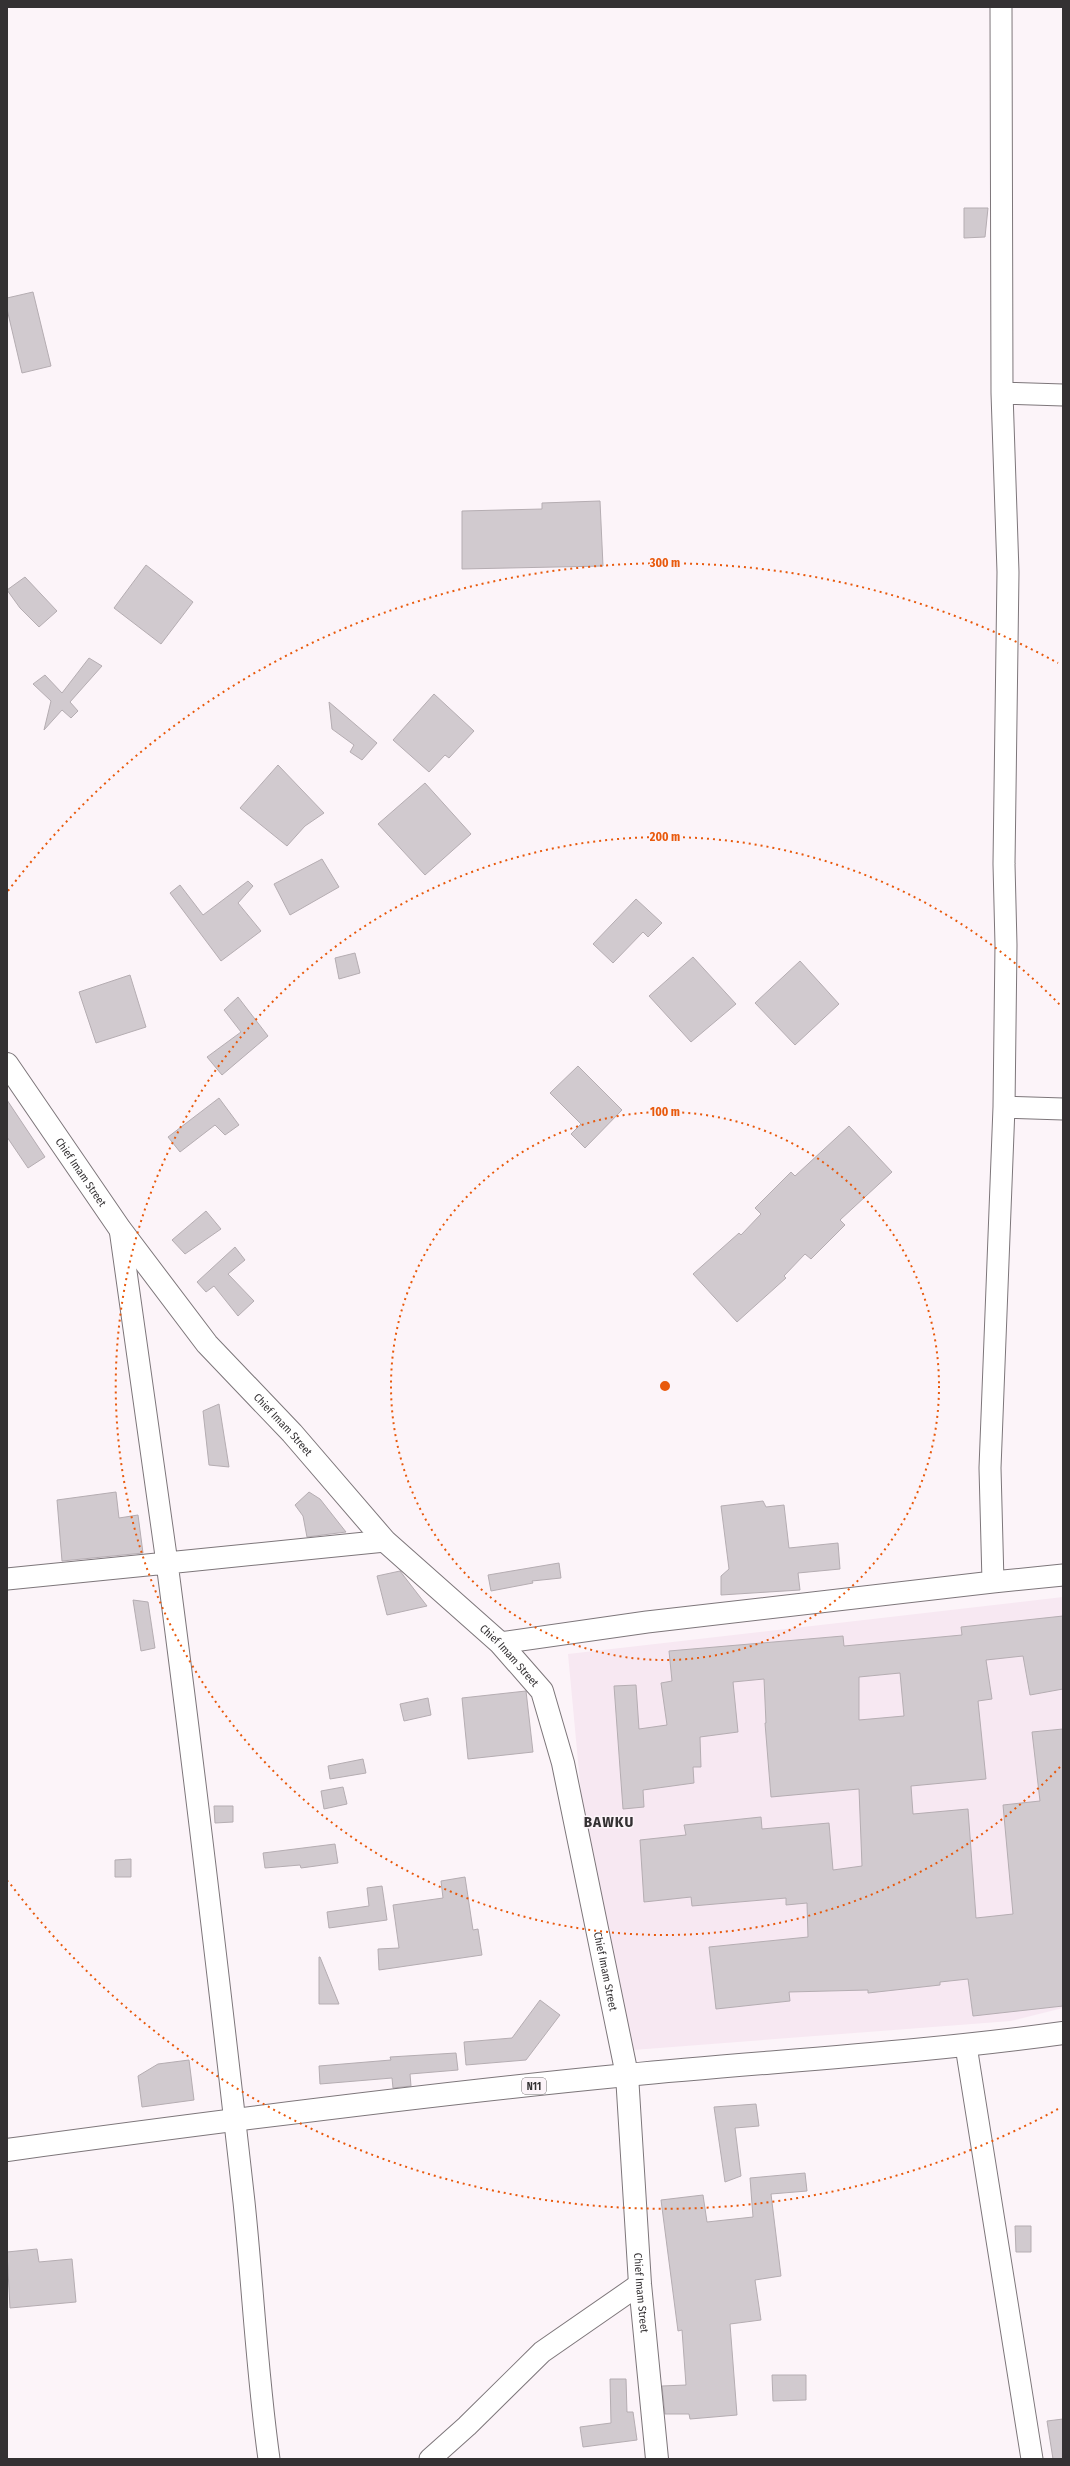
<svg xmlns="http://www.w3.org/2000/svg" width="1070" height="2466" viewBox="0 0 1070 2466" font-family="'Fira Sans Condensed',sans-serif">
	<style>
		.built { fill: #f7e8f2 }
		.building { fill: #d1cacf; stroke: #b5adb2; fill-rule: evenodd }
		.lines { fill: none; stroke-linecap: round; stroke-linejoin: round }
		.minor-casing { stroke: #7d767a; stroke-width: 23 }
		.tertiary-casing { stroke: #7d767a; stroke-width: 24 }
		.trunk-casing { stroke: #7d767a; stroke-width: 24 }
		.minor { stroke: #fff; stroke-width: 21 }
		.tertiary { stroke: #fff; stroke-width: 22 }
		.trunk { stroke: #fff; stroke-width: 22 }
		.ring { fill: none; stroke: #e8590c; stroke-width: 2; stroke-dasharray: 2 4 }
		.labels { text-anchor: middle; stroke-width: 3; stroke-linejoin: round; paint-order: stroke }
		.shield { fill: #fcf4f9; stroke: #706c6e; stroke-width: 1 }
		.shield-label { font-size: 10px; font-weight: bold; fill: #343133 }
		.street-label { font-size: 11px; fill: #343133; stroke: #fcf4f9 }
		.district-label { font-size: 15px; font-weight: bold; letter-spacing: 1px; fill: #343133; stroke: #fcf4f9 }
		.centre { fill: #e8590c; stroke: #fcf4f9; stroke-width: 2 }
		.ring-label { font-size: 12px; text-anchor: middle; font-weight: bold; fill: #e8590c; stroke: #fcf4f9; stroke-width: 3; stroke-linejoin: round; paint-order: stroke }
	</style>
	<rect width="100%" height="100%" fill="#fcf4f9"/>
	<path class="built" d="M1063,1597v411l-52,13 -378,29 -47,-203 -18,-193z"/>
	<path class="building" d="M964,208h24l-3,29 -21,1z
		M33,292l18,74 -29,7 -15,-64v-11z
		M600,501l3,65 -141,3v-58l80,-2v-6z
		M146,565l47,37 -32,42 -47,-36z
		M25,577l32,34 -18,16 -19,-19 -13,-18z
		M89,658l13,8 -32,36 8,9 -7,7 -9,-8 -18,20 7,-29 -18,-17 12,-9 17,18z
		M434,694l40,37 -25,27 -4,-3 -16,17 -36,-32z
		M329,702l48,41 -15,17 -12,-8 4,-7 -22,-16z
		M278,765l46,48 -19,13 -18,20 -47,-38z
		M425,783l46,51 -46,41 -47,-51z
		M322,859l17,28 -49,28 -16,-31z
		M248,881l5,5 -15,17 23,28 -40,30 -51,-68 10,-8 23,30z
		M636,899l26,24 -14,14 -5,-5 -30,31 -20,-19z
		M355,953l5,20 -21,6 -4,-21z
		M693,957l43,47 -45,38 -42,-46z
		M800,961l39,43 -44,41 -40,-42z
		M130,975l16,52 -50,16 -17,-51z
		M238,997l30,39 -46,39 -15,-18 34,-25 -17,-22z
		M578,1066l44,44 -37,38 -14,-14 10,-10 -31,-31z
		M219,1098l20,27 -14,10 -10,-10 -35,27 -12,-15z
		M7,1100l38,57 -17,11 -21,-31z
		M849,1126l43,46 -52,48 5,5 -34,34 -6,-5 -21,22 2,2 -49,44 -44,-48 46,-41 2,2 20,-21 -6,-6 36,-36 4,4z
		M206,1211l15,18 -36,25 -13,-14z
		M235,1247l10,13 -17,14 26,27 -16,15 -24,-30 -8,6 -9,-10z
		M219,1404l10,63 -20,-2 -6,-54z
		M116,1492l3,26 19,-3 5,38 -81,8 -5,-61z
		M309,1492l11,7 26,33 -39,5 -4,-21 -8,-11z
		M763,1501l3,6 18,-2 5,43 49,-5 2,26 -42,4 2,17 -79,5v-19l8,-7 -8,-63z
		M559,1563l2,15 -29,3 1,2 -42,8 -3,-16z
		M400,1571l27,35 -40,9 -10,-39z
		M133,1600l15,2 7,46 -14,3z
		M1063,1616v73l-33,6 -7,-39 -37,4 6,39 -14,2 8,78 -75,7 2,28 55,-5 8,109 37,-4 -10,-109 37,-4 -8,-69 31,-3v277l-90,10 -5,-37 -28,3v3l-72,8v-3l-79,2 1,9 -74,8 -7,-62 99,-10 -1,-34 -21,2v-7l-94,8 -1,-9 -47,5 -4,-62 46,-5 -2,-10 77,-8 1,12 67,-6 4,47 29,-4 -3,-77 -88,8 -6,-74h1l-2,-44 -31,3 5,50 -38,5 1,30h-8l1,16 -51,7 1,17 -21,2 -9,-123 22,-1 3,44 28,-4 -6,-42 11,-2 -3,-30 174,-15 1,10 118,-11 -1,-8zM900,1673l4,43 -45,4v-43z
		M526,1691l7,61 -65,7 -6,-61z
		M428,1698l3,17 -27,6 -4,-17z
		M363,1759l3,14 -36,6 -2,-13z
		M343,1787l4,17 -23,5 -3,-18z
		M214,1806h19v16l-18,1z
		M335,1844l3,19 -37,5 -1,-3 -35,3 -2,-15z
		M131,1859v18h-16v-17z
		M465,1877l8,53 5,-1 4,26 -103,15 -1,-21 21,-1 -6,-43 50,-7 -2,-17z
		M382,1886l5,34 -58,8 -2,-16 42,-6 -2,-18z
		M319,1957h1l19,47h-20z
		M540,2000l20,15 -34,45 -60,5 -2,-23 48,-4z
		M456,2053l2,17 -48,4 1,12 -18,2 -1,-10 -72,6 -1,-18 72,-6 -1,-3z
		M189,2060l5,40 -52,7 -4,-31 20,-12z
		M756,2104l3,22 -24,2 6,48 -16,6 -11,-75z
		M805,2173l2,18 -36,3 10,82 -26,4 6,40 -31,4 7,91 -47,4 -1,-5h-24l-3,-28 24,-1 -4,-55 -4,1 -17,-131 42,-5 4,27 46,-5 -3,-39z
		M1015,2226h16v26h-15z
		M37,2249l2,13 33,-3 4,43 -66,6 -3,-56z
		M772,2375h34v25l-33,1z
		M610,2379h16l1,33h6l4,28 -54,7 -3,-20 31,-4z
		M1063,2419v40h-10l-6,-38z"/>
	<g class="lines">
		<g class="minor-casing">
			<path id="minor" d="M1002,393l61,2
				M1004,1107l59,2
				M7,1579l160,-16 -47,-334
				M993,1582l70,-7
				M500,1643l147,-21 346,-40 -3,-114 14,-361 2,-162 -2,-81 4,-292 -6,-179 -1,-386
				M966,2046l66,413
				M269,2459c-12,-85 -16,-171 -25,-257 -24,-213 -49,-426 -77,-639l218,-22
				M430,2459l37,-33 75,-74 98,-68"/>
		</g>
		<g class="tertiary-casing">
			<g id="tertiary">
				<path id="s1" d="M7,1064l113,165 87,115 85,89 93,108 115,102 42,48 21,72 64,312 13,209 17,175"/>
			</g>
		</g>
		<g class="trunk-casing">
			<path id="trunk" d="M7,2150c206,-28 413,-55 620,-75 146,-14 291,-22 436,-42"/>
		</g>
		<use href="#minor" class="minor"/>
		<use href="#tertiary" class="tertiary"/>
		<use href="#trunk" class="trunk"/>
	</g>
	<g class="ring">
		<circle cx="665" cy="1386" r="274"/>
		<path d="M1060 1767A549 549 0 1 1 1060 1005"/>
		<path d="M1058 2109A823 823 0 0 1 8 1881M8 891A823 823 0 0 1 1058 663"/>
	</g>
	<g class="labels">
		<rect class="shield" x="522" y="2078" width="24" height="16" rx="3"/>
		<g class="shield-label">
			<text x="534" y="2090">N11</text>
		</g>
		<g class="street-label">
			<text dy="4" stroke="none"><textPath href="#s1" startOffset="131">Chief Imam Street</textPath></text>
			<text dy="4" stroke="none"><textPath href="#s1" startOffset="455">Chief Imam Street</textPath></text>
			<text dy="4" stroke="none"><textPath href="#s1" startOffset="779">Chief Imam Street</textPath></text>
			<text dy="4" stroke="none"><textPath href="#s1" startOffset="1115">Chief Imam Street</textPath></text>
			<text dy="4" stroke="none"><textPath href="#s1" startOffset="1439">Chief Imam Street</textPath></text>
		</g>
		<g class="district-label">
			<text x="609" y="1827">BAWKU</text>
		</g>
	</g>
	<circle cx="665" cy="1386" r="6" class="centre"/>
	<g class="ring-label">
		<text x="665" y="567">300 m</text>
		<text x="665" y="841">200 m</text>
		<text x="665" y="1116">100 m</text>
	</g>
	<rect width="1070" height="2466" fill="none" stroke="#343133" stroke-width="16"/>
</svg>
